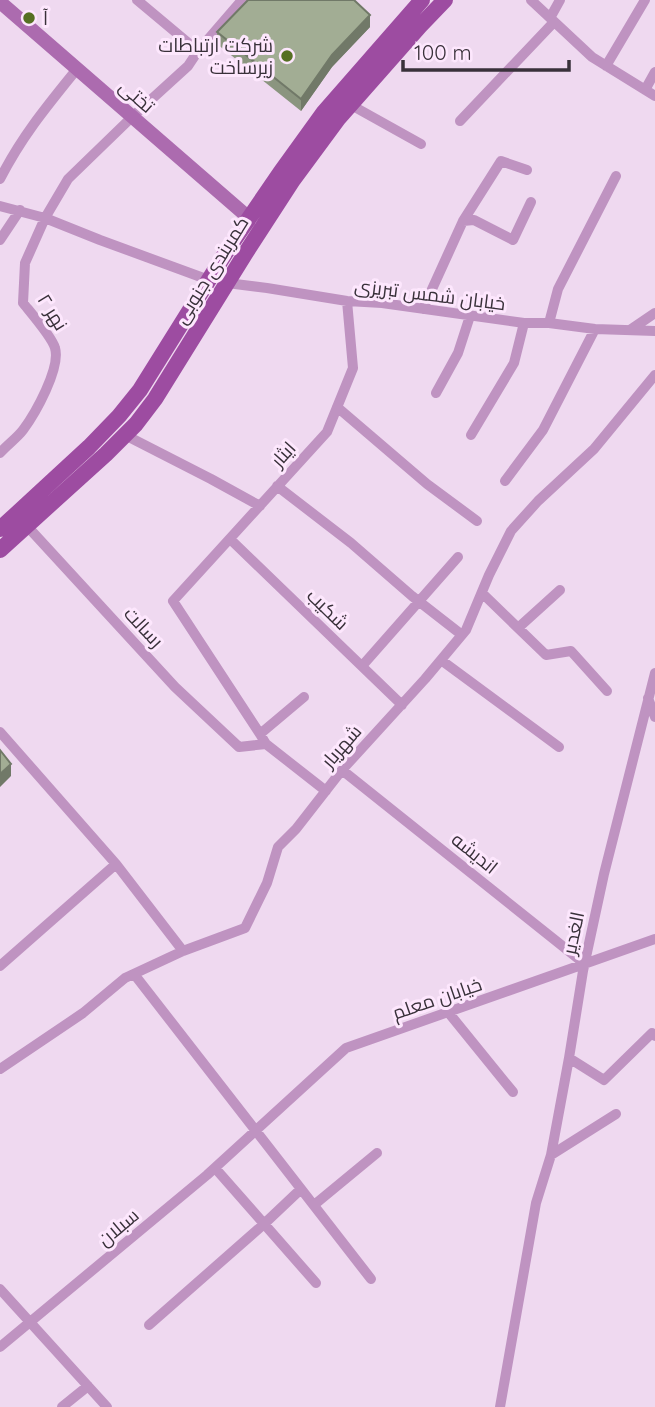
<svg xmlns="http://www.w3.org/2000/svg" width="655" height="1407" viewBox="0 0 655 1407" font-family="Quicksand,Cairo,sans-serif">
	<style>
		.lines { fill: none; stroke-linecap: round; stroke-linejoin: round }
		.minor { stroke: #bf93c1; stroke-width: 10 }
		.secondary { stroke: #ac6baf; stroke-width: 14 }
		.primary { stroke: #9d4ca1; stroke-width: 16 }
		.wall { fill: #8b957f }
		.shaded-wall { fill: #717968 }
		.building { fill: #a2ad94; stroke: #717968; stroke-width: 2 }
		.poi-dot { fill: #567023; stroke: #fde7fd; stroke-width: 2.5 }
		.labels { text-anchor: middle; stroke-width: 6; stroke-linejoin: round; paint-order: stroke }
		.poi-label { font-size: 19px; fill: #39313a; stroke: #fde7fd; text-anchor: start }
		.street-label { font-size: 19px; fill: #39313a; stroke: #fde7fd }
	</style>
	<rect width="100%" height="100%" fill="#efd9f0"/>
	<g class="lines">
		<path class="minor" d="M137,0l61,51
			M531,0l61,57 63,39
			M550,18l10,-18
			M606,66l39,-66
			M645,90l10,-18
			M351,105l70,39
			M460,121l94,-99
			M0,179c22,-43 47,-73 77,-110
			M0,206l45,12 55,22 109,40
			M463,221l11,-1 39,20 18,-38
			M0,240l20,-30
			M227,283l40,5 80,13 35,2 142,20h25l46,6 60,2
			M423,309l40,-88 38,-60 26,9
			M549,323l9,-34 58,-113
			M630,330l25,-17
			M436,393l22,-40 12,-37
			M337,407l90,77 50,37
			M125,435l86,44 49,27
			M471,435l43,-72 10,-40
			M0,453c7,-8 17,-15 23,-23 12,-16 38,-62 32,-82 -3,-11 -24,-35 -32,-45l2,-40 20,-45 23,-39 64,-62 56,-51 10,-15 44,-51
			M505,481l38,-51 52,-101
			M277,486l74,57 61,53 50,39
			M27,526l148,161 64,60 27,-3
			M230,539l172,166
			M482,593l64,62 25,-4 36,40
			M518,628l42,-38
			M441,660l118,87
			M362,666l96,-109
			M304,697l-44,37 6,10 60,47
			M648,698l7,19
			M0,732l116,132 67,87
			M260,734l-87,-133 154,-169 26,-64 -6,-67
			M342,770l243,194
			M0,966l116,-102
			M134,974l237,305
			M448,1012l65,80
			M569,1058l35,22 48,-47 3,3
			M0,1069l83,-56 42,-35 58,-27 62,-23 22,-45 11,-36 18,-18 46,-59 83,-91 41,-49 23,-55 22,-44 27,-30 56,-52 61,-74
			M551,1155l65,-41
			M215,1168l101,115
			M314,1205l63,-52
			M0,1289l107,118
			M149,1325l115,-101 37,-35
			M0,1347l207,-172 139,-127 309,-109
			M62,1407l26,-21
			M500,1407l36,-204 15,-48 18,-97 14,-87 21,-97 51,-201"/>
		<path class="secondary" d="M0,2l249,216"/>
		<path class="primary" d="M0,529l89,-82 30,-31 21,-26 90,-144 50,-73 44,-61 98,-112
			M0,550l106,-96 30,-30 19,-25 90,-145 48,-74 45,-61 82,-93 25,-26"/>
	</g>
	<path class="wall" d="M370,27l-38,40 -31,44 -84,-67v-12z"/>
	<path class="shaded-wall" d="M370,15v12l-38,40 -31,44v-12l31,-44z
		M11,764v12l-11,11v-13z"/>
	<path class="building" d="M248,0h106l16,15 -38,40 -31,44 -84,-67z
		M0,750l11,14 -11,10z"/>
	<g class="poi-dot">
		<circle cx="29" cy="18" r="7"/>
		<circle cx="287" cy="56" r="7"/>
	</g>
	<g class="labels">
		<g class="poi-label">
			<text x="43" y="25">آ</text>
			<text x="273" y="52" text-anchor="end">شرکت ارتباطات<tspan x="273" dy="22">زیرساخت</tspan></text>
		</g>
		<g class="street-label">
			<text transform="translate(137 96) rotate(41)" y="7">تختی</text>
			<text transform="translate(211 270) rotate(-58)" y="7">کمربندی جنوبی</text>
			<text transform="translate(430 294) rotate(7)" y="7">خیابان شمس تبریزی</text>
			<text transform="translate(53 312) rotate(58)" y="7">نهر ۲</text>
			<text transform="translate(283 454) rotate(-48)" y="7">ایثار</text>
			<text transform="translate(328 609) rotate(44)" y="7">شکیب</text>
			<text transform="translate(144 627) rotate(47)" y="7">رسالت</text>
			<text transform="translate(341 746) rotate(-49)" y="7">شهریار</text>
			<text transform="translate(475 853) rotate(39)" y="7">اندیشه</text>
			<text transform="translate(573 933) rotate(-78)" y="7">الغدیر</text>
			<text transform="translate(437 998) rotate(-19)" y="7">خیابان معلم</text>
			<text transform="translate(118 1227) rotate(-40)" y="7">سبلان</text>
		</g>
	</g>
	<path d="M403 60v10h166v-10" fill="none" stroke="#39313a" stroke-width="3.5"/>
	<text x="414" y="60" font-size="21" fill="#39313a" stroke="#fde7fd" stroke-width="5" paint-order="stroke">100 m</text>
</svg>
